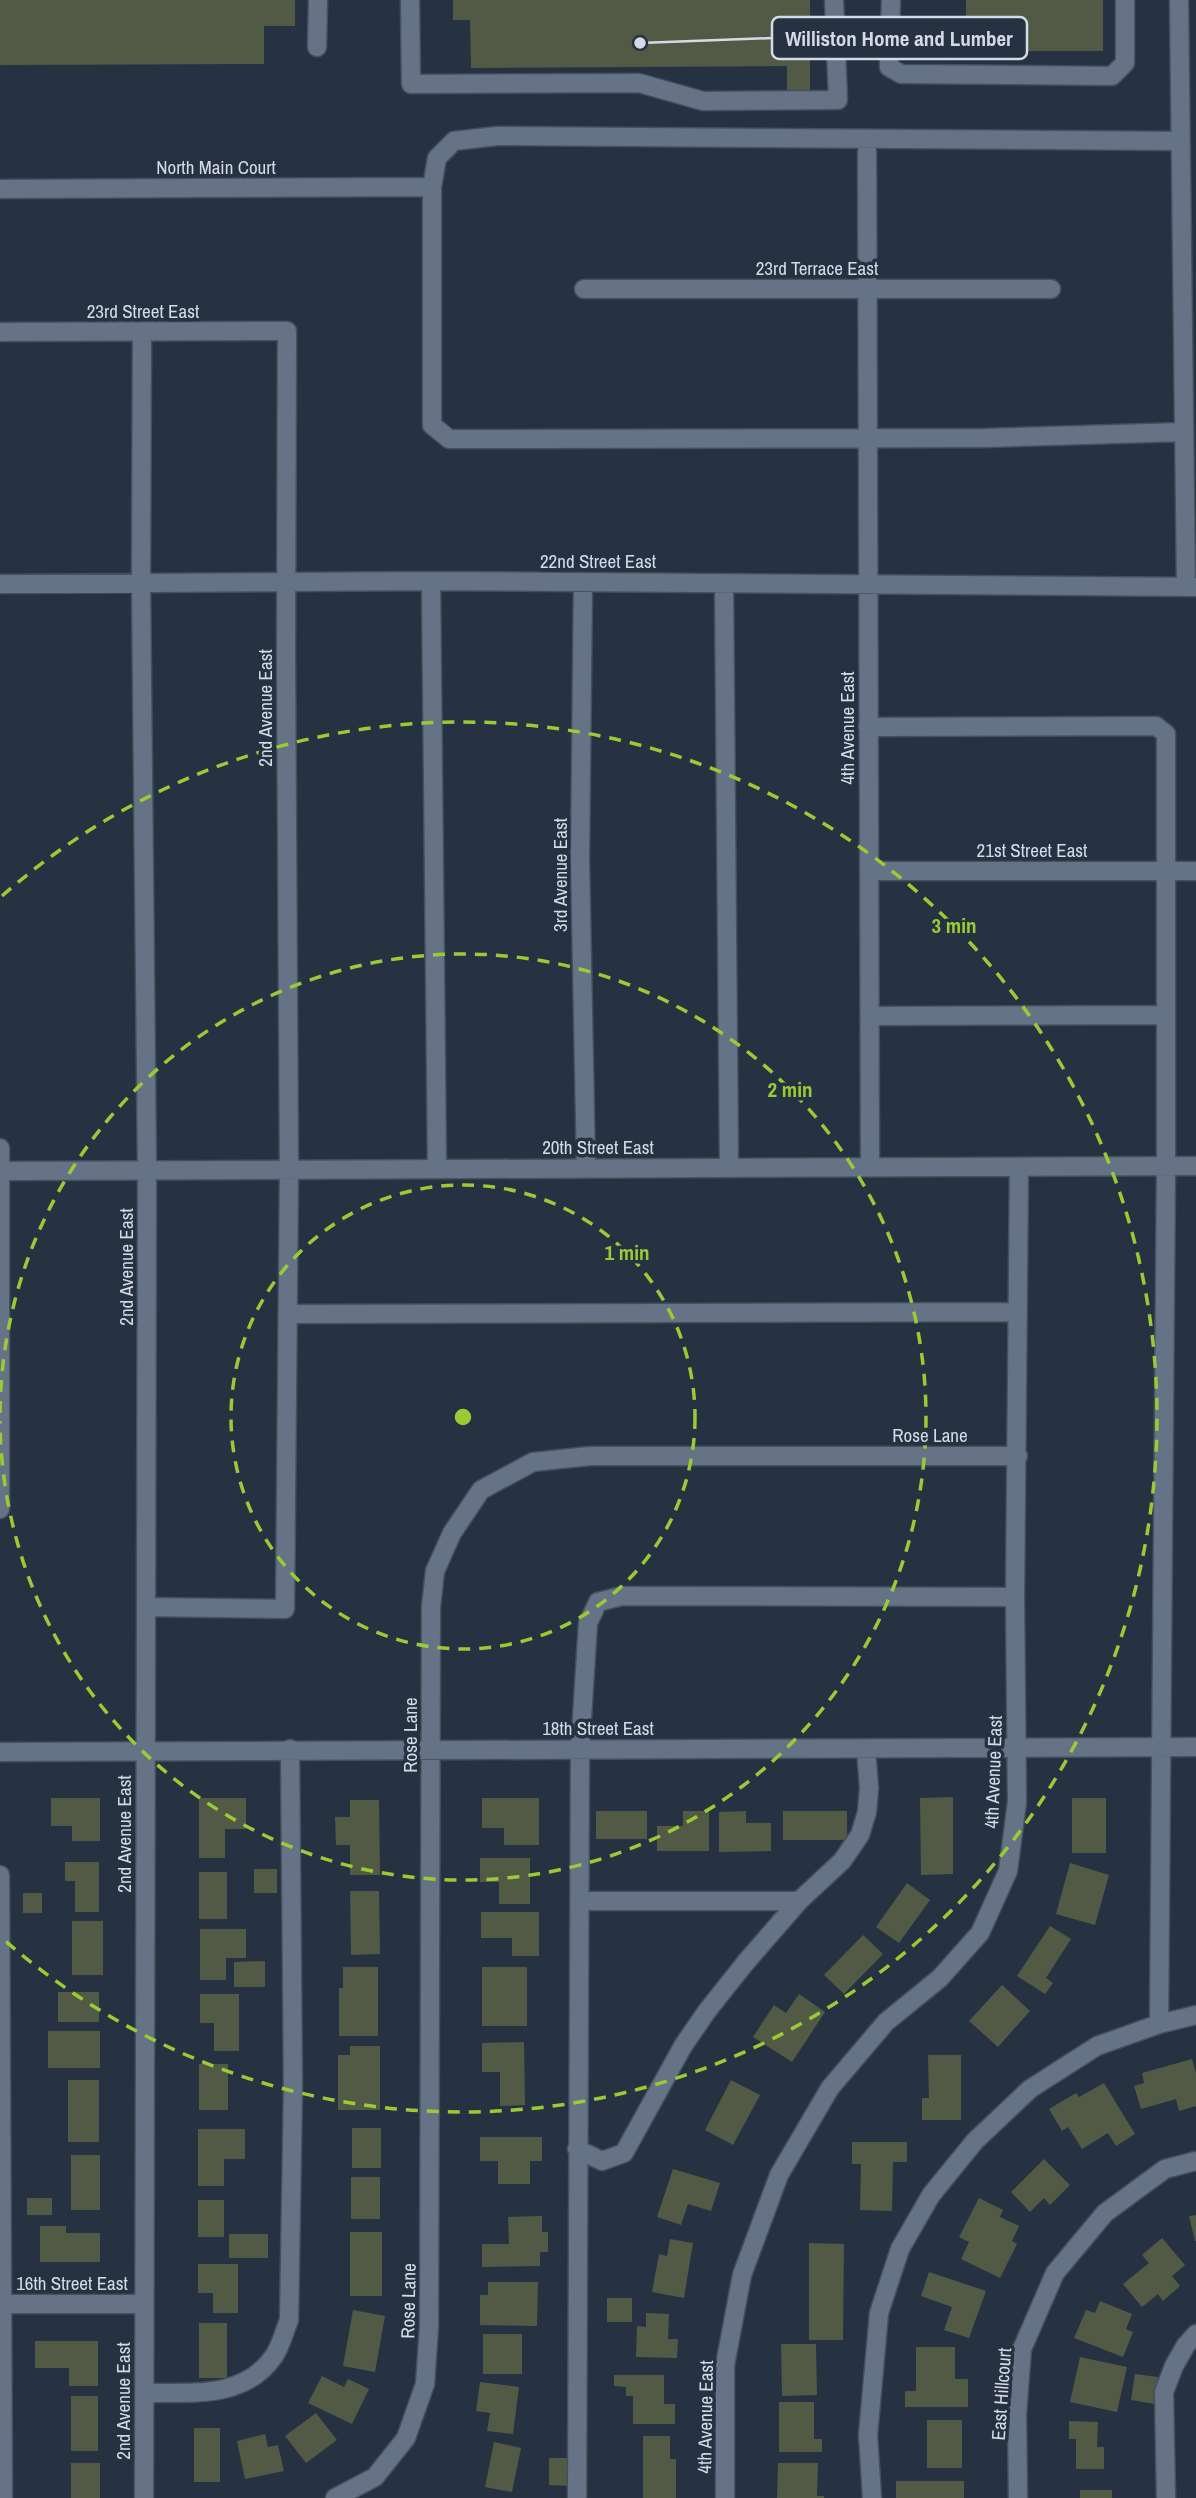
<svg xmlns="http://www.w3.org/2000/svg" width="1196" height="2498" viewBox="0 0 1196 2498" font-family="'Archivo Narrow',sans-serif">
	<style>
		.building { fill: #525a46 }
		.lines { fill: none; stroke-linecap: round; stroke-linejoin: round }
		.minor-casing { stroke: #464f5d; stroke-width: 21 }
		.minor { stroke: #667386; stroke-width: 18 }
		.ring { fill: none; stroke: #9acb35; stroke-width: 3.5; stroke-dasharray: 12 9 }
		.labels { text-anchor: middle; stroke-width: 7; stroke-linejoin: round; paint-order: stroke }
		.street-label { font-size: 19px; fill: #d4dbe6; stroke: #263142 }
		.centre { fill: #9acb35; stroke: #263142; stroke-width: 3.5 }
		.ring-label { font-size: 21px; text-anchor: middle; font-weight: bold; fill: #9acb35; stroke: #263142; stroke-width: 7; stroke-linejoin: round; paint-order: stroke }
		.leader { fill: none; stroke: #d4dbe6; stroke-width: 2.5 }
		.callout-dot { fill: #d4dbe6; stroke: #263142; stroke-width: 2.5 }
		.callout { fill: #263142; stroke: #d4dbe6; stroke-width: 2.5 }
		.callout-label { font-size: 21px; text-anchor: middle; font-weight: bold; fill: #d4dbe6 }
	</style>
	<rect width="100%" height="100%" fill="#263142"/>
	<path class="building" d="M0,0h295v26h-31v38l-264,1z
		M453,0h357v94h-23v-28l-316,2 -1,-48h-17z
		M966,0h137v51h-137z
		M953,1797v77l-32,1 -1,-77z
		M51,1798h49v43h-28v-15h-21z
		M199,1798h47v31h-21v29h-26z
		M482,1798h57v47h-35v-17h-22z
		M1072,1798h34v55h-34z
		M350,1800h29l1,75h-30v-30h-14l-1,-28h15z
		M596,1811h51v28h-51z
		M683,1811h26v40h-52v-25h26z
		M746,1811v12h25v28l-52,1v-40z
		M783,1811h64v29h-64z
		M480,1858h50v46h-31v-22h-19z
		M65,1862h34v50h-24v-31h-10z
		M1070,1863l39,12 -14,50 -39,-11z
		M254,1869h23v24h-23z
		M199,1872h28v47h-28z
		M907,1883l23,17 -31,43 -23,-16z
		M350,1891h29l1,63 -29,1z
		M23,1893h19v20h-19z
		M481,1912h58v44h-27v-18h-31z
		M72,1921h31v54h-31z
		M1050,1926l21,13 -25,39 7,5 -8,11 -28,-18z
		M200,1929h46v29h-20v22h-26z
		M863,1935l20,19 -39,40 -20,-19z
		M265,1961v26h-31v-25z
		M343,1967h35v69h-39v-48h4z
		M482,1967h45v59h-45z
		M1002,1985l28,26 -32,36 -29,-26z
		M58,1992h41v30h-41z
		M200,1994h39v57h-25v-28h-14z
		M799,1994l26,18 -33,50 -39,-25 21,-32 12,8z
		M48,2031h52v37h-52z
		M524,2042l1,63 -25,1v-34h-18v-29z
		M350,2046h30v64h-42v-55h12z
		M928,2055h33v65h-39v-22h7z
		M1192,2059l4,14v33l-17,5 -3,-12 -35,10 -7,-23 10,-3 -2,-10z
		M199,2064h29v46h-29z
		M68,2080h31v62h-31z
		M731,2080l29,15 -27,50 -28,-15z
		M1104,2083l31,51 -19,12 -8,-13 -26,16 -14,-22 -6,4 -13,-22 27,-16 3,4z
		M352,2128h29v40h-29z
		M198,2129h47v30h-21v27h-26z
		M480,2137h62v24h-12v23h-32v-23h-18z
		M852,2142h55v20h-14l-1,49 -32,-1 1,-46h-9z
		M71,2155h29v55h-29z
		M1044,2159l26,26 -20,20 -6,-7 -14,14 -19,-20z
		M673,2169l47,14 -9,28 -23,-7 -7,21 -24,-8z
		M351,2177h29v42h-29z
		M27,2198h25v17h-25z
		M979,2198l24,12 -3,7 19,9 -7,15 5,3 -17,34 -39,-19 8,-17 -10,-5z
		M198,2200h26v37h-26z
		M1196,2215v26h-1l-6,-25z
		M542,2216v16h6v20h-8v14l-58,1v-23h27l-1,-27z
		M40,2226h26v7h34v29h-60z
		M350,2232h32v64h-32z
		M229,2234h39v24h-39z
		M1162,2238l23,27 -13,11 8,10 -17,15 -5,-7 -16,13 -19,-23 26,-21 -7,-8z
		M670,2239l23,4 -9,55 -32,-6 7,-38 8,2z
		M809,2243l35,1 -1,96h-34z
		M198,2264h40v49h-25v-20h-15z
		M929,2272l57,19 -17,47 -25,-8 8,-23 -31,-11z
		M488,2282h50l-1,44 -57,-1v-30h8z
		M607,2298h25v24h-25z
		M1100,2301l32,13 -6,15 7,3 -10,25 -49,-19 12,-28 9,3z
		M353,2310l32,6 -10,56 -32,-6z
		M646,2313l23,1 -1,25h10l-1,19 -41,-1 1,-31 9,1z
		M199,2323h28v55h-28z
		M483,2334h39v40h-39z
		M35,2341h63v45h-29v-18h-34z
		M781,2344h35l1,51 -35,1z
		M916,2347h39v32h13v28h-63v-16h11z
		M1080,2357l47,10 -10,45 -47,-10z
		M1135,2374l23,3 -3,27 -24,-4z
		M614,2375h50v29h11v20h-42v-28h-7v-9l-12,-1z
		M322,2376l22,11 4,-8 21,10 -17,35 -44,-21z
		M480,2382l39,5 -6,47 -26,-3 3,-18 -14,-2z
		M71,2396h27v55h-27z
		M779,2402h35v37h8v13h-43z
		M316,2413l21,27 -31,23 -21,-27z
		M927,2420h35v48h-35z
		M1069,2421l29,1 -1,25h7v22h-28v-30h-7z
		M194,2428h26v54h-26z
		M265,2434l3,13 10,-2 6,26 -39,8 -8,-38z
		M643,2436h27v23h6v39h-33z
		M494,2442l27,6 -9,44 -27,-5z
		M549,2458h22l-1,28 -21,-1z
		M71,2463h29v35h-29z
		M778,2463h40l-1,33h7v2h-47z
		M896,2481h68v17h-68z
		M1080,2490h32v8h-32z"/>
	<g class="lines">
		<g class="minor-casing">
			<path id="minor" d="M410,0l1,84 228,-1 64,18 135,-1 -4,-100
				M891,0l-2,67 12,7 211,2 13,-13v-63
				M1179,0l7,586
				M317,47l1,-47
				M867,139l3,1028
				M1180,141l-683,-5 -43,5 -17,17 -5,29v238l17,14 535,-1 199,-6
				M0,189l432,-2
				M584,289h467
				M0,332l287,-1 -1,324 3,515 -4,439 -139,-2
				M142,333l-1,250 6,587 -3,1328
				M431,581l6,588
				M583,582l-3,278 6,308
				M724,583l5,585
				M0,584l431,-3 765,6
				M868,727l288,-1 10,8v432l-7,858
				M869,871h327
				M870,1016l296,-1
				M0,1148v361
				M0,1171l1196,-5
				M289,1314l729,-2
				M0,1752l1196,-5
				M0,1875l3,623
				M581,1901h218
				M577,2149l25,12 22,-8 59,-107 24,-35 39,-49 53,-61 43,-40 18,-26 7,-23 2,-24 -3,-39
				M0,2304h143
				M144,2393c46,-1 100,7 130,-37 7,-10 10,-24 15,-36l4,-232 -3,-339
				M335,2498l40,-21 31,-39 19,-54 4,-57 2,-720 4,-36 17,-38 29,-43 52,-28 57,-6h428
				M577,2498l3,-749 8,-126 10,-21 24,-6 393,1
				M725,2498v-133l17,-90 37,-100 51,-87 56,-66 54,-44 40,-45 28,-62 9,-69 -2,-205 4,-430
				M872,2498l-4,-63 11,-122 21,-64 31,-54 44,-54 55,-52 67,-43 62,-22 37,-9
				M1018,2498l-1,-84 5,-65 33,-76 50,-60 60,-44 31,-8
				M1166,2498l-2,-106 10,-26 12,-21 10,-11"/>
		</g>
		<use href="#minor" class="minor"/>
	</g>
	<g class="ring">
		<circle cx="463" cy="1417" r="232"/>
		<path d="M0 1413A463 463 0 1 1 0 1421"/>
		<path d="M2 896A695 695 0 1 1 2 1938"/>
	</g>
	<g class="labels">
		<g class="street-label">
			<text x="216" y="174">North Main Court</text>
			<text x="817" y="275">23rd Terrace East</text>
			<text x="143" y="318">23rd Street East</text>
			<text x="598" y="568">22nd Street East</text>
			<text transform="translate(265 708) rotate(-90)" y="7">2nd Avenue East</text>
			<text transform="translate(847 728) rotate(-90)" y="7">4th Avenue East</text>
			<text x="1032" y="857">21st Street East</text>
			<text transform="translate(560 875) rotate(-90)" y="7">3rd Avenue East</text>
			<text x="598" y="1154">20th Street East</text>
			<text transform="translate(126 1267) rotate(-90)" y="7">2nd Avenue East</text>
			<text x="930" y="1442">Rose Lane</text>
			<text x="598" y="1735">18th Street East</text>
			<text transform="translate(410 1735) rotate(-90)" y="7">Rose Lane</text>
			<text transform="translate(993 1772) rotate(-88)" y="7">4th Avenue East</text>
			<text transform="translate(124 1834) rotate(-90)" y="7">2nd Avenue East</text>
			<text x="72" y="2290">16th Street East</text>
			<text transform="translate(408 2301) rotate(-89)" y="7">Rose Lane</text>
			<text transform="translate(1001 2394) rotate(-86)" y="7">East Hillcourt</text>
			<text transform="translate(123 2401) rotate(-90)" y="7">2nd Avenue East</text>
			<text transform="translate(705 2417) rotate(-89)" y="7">4th Avenue East</text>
		</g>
	</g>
	<circle cx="463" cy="1417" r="10" class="centre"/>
	<g class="ring-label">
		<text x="954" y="933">3 min</text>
		<text x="790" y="1097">2 min</text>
		<text x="627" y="1260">1 min</text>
	</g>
	<path class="leader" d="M640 43L772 38"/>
	<circle class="callout-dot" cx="640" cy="43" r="7"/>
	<rect class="callout" x="772" y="17" width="255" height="42" rx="7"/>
	<g class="callout-label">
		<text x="899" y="46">Williston Home and Lumber</text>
	</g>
</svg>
